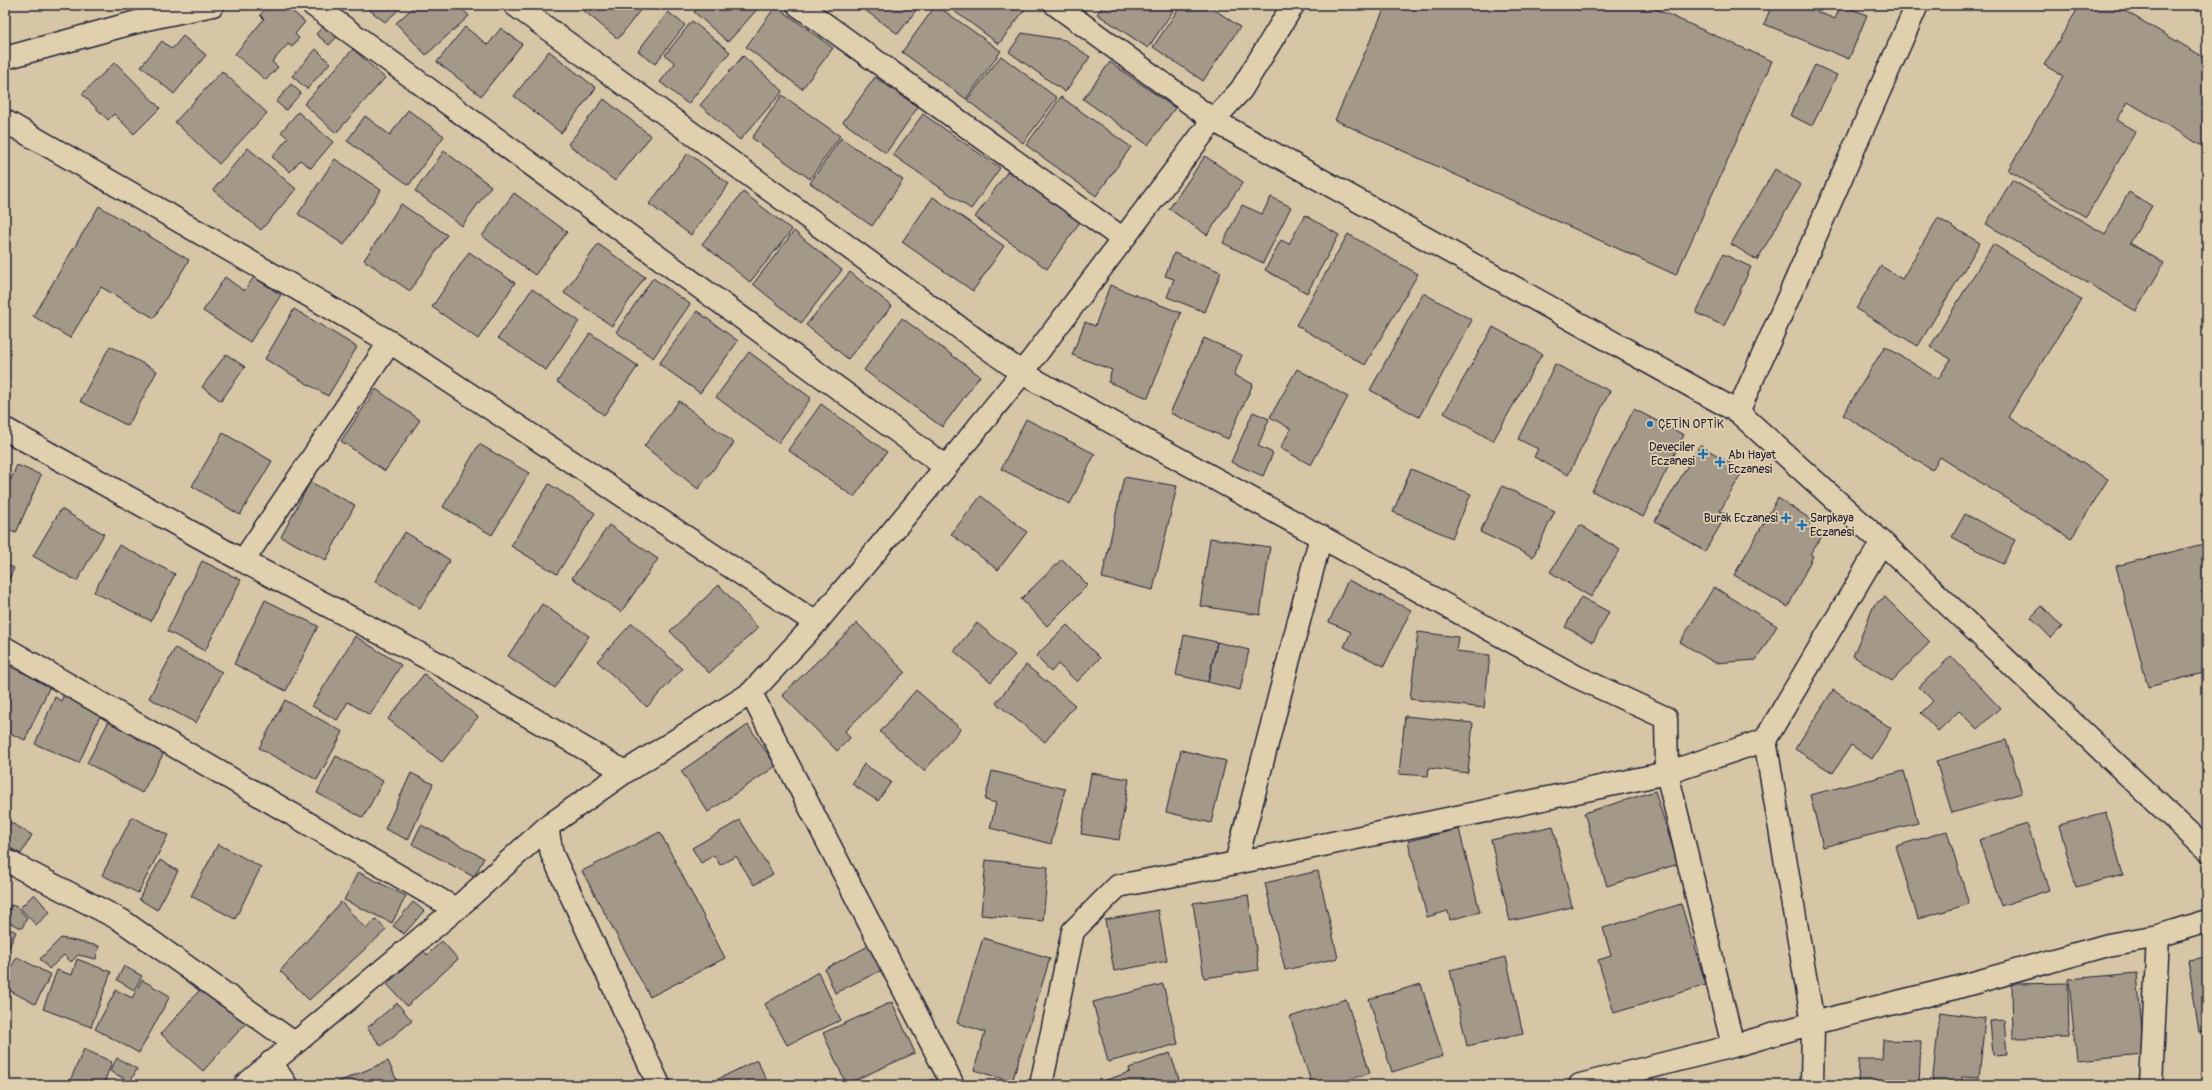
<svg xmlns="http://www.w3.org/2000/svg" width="2212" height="1090" viewBox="0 0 2212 1090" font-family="Pangolin,sans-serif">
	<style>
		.building { fill: #a49888; stroke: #22223b }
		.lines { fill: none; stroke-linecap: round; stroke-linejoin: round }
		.street-casing { stroke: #22223b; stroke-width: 25 }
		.secondary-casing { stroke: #22223b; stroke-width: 25 }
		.street { stroke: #e1d0ad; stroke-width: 22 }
		.secondary { stroke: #e1d0ad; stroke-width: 22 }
		.poi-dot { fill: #1f6fb2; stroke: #e1d0ad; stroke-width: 1.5 }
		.labels { text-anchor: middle; stroke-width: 3.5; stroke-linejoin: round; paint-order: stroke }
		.poi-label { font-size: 12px; fill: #22223b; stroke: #e1d0ad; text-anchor: start }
	</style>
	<rect width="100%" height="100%" fill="#d6c6a6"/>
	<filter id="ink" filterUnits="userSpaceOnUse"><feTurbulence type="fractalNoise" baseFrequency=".025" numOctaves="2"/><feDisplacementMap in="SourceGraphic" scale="8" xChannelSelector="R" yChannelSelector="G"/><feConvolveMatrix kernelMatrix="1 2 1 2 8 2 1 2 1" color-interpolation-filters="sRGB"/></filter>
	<g filter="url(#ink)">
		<path class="building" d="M269,5h16l20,17 -10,12 4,4 -7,9 -4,-3 -16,18 6,5 -12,13 -31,-26 29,-35 -4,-4z
			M363,5h41l-19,17z
			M416,5h43l10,11 -43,39 -30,-32z
			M577,5h67l-26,34z
			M700,5h61l-33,37 -34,-30z
			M858,5h62l-22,29z
			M936,5l65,46 -35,48 -64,-47z
			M946,5h82l-29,39z
			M1104,5h73l-29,43 -51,-34z
			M1181,5h27l32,22 -37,54 -50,-34z
			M1386,5h261l125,56 -96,214 -341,-155z
			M1772,5h29l34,14 6,-14 26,10 -18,44 -85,-35z
			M2080,5h35l92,54v90l-79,-47 -11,18 19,11 -50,86 -78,-47 55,-94 -19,-11z
			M776,6l57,42 -31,41 -56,-42z
			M668,12l17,13 -30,39 -17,-13z
			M692,21l38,31 -42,52 -28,-22 15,-19 -10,-8z
			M327,22l13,12 -11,11 -13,-11z
			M465,27l23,18 13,-17 21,16 -41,52 -44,-34z
			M1022,33l43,7 25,17 -25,35 -56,-40z
			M183,36l23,19 -32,39 -33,-28 21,-25 10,8z
			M316,49l14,14 -23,26 -15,-13z
			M353,49l32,29 -49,55 -32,-29z
			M549,51l47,37 -35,45 -47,-37z
			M743,56l40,35 -43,49 -40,-35z
			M1001,56l56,42 -34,45 -56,-43z
			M115,62l45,46 -26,26 -20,-20 -6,6 -26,-26z
			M1110,62l65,46 -27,37 -65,-46z
			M1815,65l22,10 -25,51 -22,-11z
			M222,71l45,42 -48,51 -44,-42z
			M875,77l43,30 -32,46 -43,-31z
			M291,84l10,9 -15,17 -10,-8z
			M782,95l58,41 -30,43 -58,-41z
			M1061,97l70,50 -35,49 -70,-51z
			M604,99l47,37 -36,45 -47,-37z
			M408,110l36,26 -35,49 -62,-44 18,-25 25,19z
			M298,112l35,30 -22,26 -11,-8 -10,12 -18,-15 16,-19 -7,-6z
			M923,114l77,54 -29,41 -78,-54z
			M841,138l62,42 -31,46 -62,-43z
			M248,148l48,41 -35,41 -48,-40z
			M444,151l47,35 -29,40 -47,-35z
			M688,153l41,31 -38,51 -42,-31z
			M1205,156l38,26 -36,53 -38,-26z
			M335,159l46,31 -37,55 -46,-31z
			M1775,169l26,16 -44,75 -26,-16z
			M1008,171l72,51 -33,47 -72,-52z
			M2012,180l93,54 24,-42 23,14 -22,37 34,20 -28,48 -150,-87z
			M743,192l49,38 -42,52 -48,-38z
			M514,193l53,39 -32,43 -53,-39z
			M933,197l71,49 -31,45 -71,-49z
			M1271,197l20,10 -28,56 -40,-20 19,-38 20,9z
			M401,204l46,31 -37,56 -46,-31z
			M99,206l90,54 -35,58 -53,-31 -31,51 -37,-22z
			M1305,215l34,20 -32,58 -42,-23 16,-30 8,4z
			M1938,218l42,25 -62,103 -62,-37 25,-43 21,13z
			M794,231l48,39 -41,53 -48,-39z
			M1348,234l70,40 -53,91 -69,-40z
			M598,244l47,33 -33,49 -48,-33z
			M1993,244l88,55 -73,118 100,62 -37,60 -131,-82 -8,13 -89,-55 42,-69 53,33 13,-20 -21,-12z
			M469,252l46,31 -37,56 -46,-32z
			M1174,253l47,19 -16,40 -38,-15 7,-18 -9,-3z
			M1723,254l28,13 -27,59 -28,-13z
			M850,272l42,34 -44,53 -42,-34z
			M225,277l19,14 10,-14 27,18 -31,47 -47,-31z
			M653,278l37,26 -37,54 -37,-26z
			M1110,285l71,28 -33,85 -40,-16 4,-12 -40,-15 13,-33 10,4z
			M532,289l47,32 -33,49 -48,-32z
			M1423,293l49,27 -53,97 -49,-27z
			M294,309l63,38 -29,49 -63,-37z
			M697,311l41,30 -38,52 -41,-29z
			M902,318l78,58 -38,51 -78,-57z
			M1493,327l49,27 -49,87 -49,-28z
			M590,333l48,33 -34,49 -47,-33z
			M1204,338l38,17 -8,20 19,9 -25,55 -58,-26z
			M110,346l47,25 -29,55 -48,-25z
			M749,352l62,46 -33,45 -62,-46z
			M226,354l19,13 -24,34 -19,-14z
			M1555,364l55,27 -42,84 -34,-18 4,-8 -20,-10z
			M1297,369l51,28 -37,68 -31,-17 11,-19 -21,-12z
			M376,389l44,31 -35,51 -44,-30z
			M679,401l55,42 -36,46 -54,-43z
			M821,404l66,48 -33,45 -66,-47z
			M1634,409l50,26 -41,82 -51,-26z
			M1253,412l16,7 -11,27 15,7 -10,23 -32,-14z
			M1026,419l69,35 -25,50 -69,-35z
			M223,433l49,28 -32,54 -48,-29z
			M479,444l50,29 -37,62 -49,-28z
			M1700,445l43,26 -23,40 7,3 -22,37 -50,-30z
			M17,465l24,10 -25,58 -11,-4v-50l5,2z
			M1411,469l60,25 -19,44 -59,-26z
			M1124,477l53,9 -24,104 -51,-12z
			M310,482l45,23 -29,55 -45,-23z
			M549,484l46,29 -38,61 -46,-28z
			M1502,486l53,25 -22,46 -53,-25z
			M981,496l46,36 -29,38 -47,-36z
			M1778,498l34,22 -5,8 15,8 -12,18 3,2 -25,51 -54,-32z
			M61,509l43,25 -27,47 -44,-25z
			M1965,514l50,26 -12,24 -51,-27z
			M609,525l49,34 -37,53 -49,-34z
			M1580,525l40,25 -29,47 -41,-25z
			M405,532l45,28 -30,49 -45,-28z
			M1210,538l60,9 -10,68 -60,-9z
			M2207,543v129l-59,15 -32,-121z
			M119,545l56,29 -24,47 -57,-29z
			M1062,559l26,26 -41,41 -26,-27z
			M202,561l39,19 -36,71 -38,-20z
			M5,564l9,4 -9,21z
			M1348,580l63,30 -27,56 -40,-19 7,-15 -22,-10z
			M719,585l39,43 -49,45 -39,-42z
			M1714,587l63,39 -21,34 -41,3 -35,-21z
			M1581,597l28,15 -16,30 -28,-15z
			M1885,597l45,45 -38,39 -39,-25 21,-51z
			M265,600l53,26 -32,65 -52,-27z
			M542,604l47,32 -34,52 -47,-32z
			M2042,606l20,21 -11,11 -20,-21z
			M632,623l50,46 -35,38 -50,-46z
			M857,623l48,49 -60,59 5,7 -13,13 -55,-56z
			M977,623l38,32 -24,27 -37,-31z
			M1067,625l33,33 -23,24 -19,-18 -7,8 -15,-16z
			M1418,632l40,5 -2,14 34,4 -6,53 -74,-9z
			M1184,635l33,7 -9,40 -32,-7z
			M355,636l46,29 -31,50 -22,-13 -11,18 -25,-14z
			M1217,642l32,8 -9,40 -32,-8z
			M175,648l47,24 -26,51 -47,-25z
			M1951,656l49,52 -23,21 -18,-18 -21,20 -17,-18 12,-12 -14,-14z
			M5,664l45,22 -25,54 -20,-9z
			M1026,665l49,40 -30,37 -49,-39z
			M424,674l54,43 -36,45 -54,-43z
			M66,690l38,17 -25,56 -44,-19 20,-47 6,4z
			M916,690l45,39 -37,42 -44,-39z
			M1833,690l58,38 -19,31 -21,-14 -18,28 -38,-24z
			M285,700l58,32 -26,48 -58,-32z
			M1405,716l68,7 -5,50 -39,-5 -1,8 -29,-2z
			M110,719l56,30 -24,44 -55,-30z
			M748,725l28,41 -68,46 -27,-41z
			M2006,740l16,53 -70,20 -16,-52z
			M1181,750l45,11 -15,62 -45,-11z
			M336,756l47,25 -20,37 -46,-25z
			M864,764l27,18 -13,19 -26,-17z
			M992,771l73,18 -14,55 -61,-16 6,-25 -11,-3z
			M1904,771l14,52 -95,24 -13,-52z
			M411,773l22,11 -25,56 -23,-11z
			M1091,773l38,6 -10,61 -38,-6z
			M1655,791l23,73 -71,22 -23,-73z
			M2106,813l17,62 -47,12 -17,-62z
			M132,817l36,18 -30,58 -36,-18z
			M5,819l27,16 -11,19 -16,-9z
			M740,820l33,54 -19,11 -18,-29 -16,9 -6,-10 -13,8 -9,-15z
			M2027,824l22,66 -48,16 -22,-66z
			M421,825l63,33 -10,19 -62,-33z
			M1553,826l19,81 -62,14 -19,-81z
			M1459,829l21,83 -30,8 -2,-9 -21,6 -19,-76z
			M1947,831l22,73 -51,15 -22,-73z
			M660,832l65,126 -75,39 -68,-126z
			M218,844l43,23 -26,52 -44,-23z
			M160,860l18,11 -21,39 -18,-11z
			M986,860l62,7 -5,54 -62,-6z
			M1318,871l20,87 -53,12 -20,-87z
			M358,872l48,24 -14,27 -48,-23z
			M34,894l16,18 -14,13 -16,-17z
			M1248,895l11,75 -55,8 -11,-75z
			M341,902l25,27 10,-10 10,11 -77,70 -29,-29z
			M413,902l11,9 -20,23 -11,-8z
			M1681,904l25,81 -92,28 -16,-53 13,-4 -8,-28z
			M11,905l6,2 10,11 -5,10 -17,-7z
			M1158,910l9,51 -53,10 -9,-51z
			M5,927l11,5 -11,24z
			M61,938l38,8 -3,13 -18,-4 -7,7 -7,-7 -15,14 -9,-10z
			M983,938l67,20 -38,124 -38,-12 11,-38 -28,-9z
			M442,941l16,18 -51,47 -20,-22 36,-34 4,5z
			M872,944l14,24 -51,25 -10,-24z
			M17,957l34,18 -16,29 -30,-16v-10z
			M1506,957l17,77 -56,12 -17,-76z
			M2207,957v74l-8,1 -11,-72z
			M77,959l34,13 -20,55 -48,-18 14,-39 15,5z
			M124,966l18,10 -8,14 -17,-10z
			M818,972l23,48 -54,25 -22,-41z
			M2137,973l7,81 -68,6 -7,-81z
			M142,980l28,16 -31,57 -44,-24 21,-39 16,8z
			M2068,983l1,54 -56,1 -1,-54z
			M205,984l42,38 -44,49 -42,-37z
			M1163,984l15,60 -70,18 -15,-60z
			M1421,984l22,72 -51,16 -23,-73z
			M1346,999l24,74 -39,12h-19l-22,-68z
			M892,1002l23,51 -69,31 -23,-51z
			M397,1003l15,18 -31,25 -14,-18z
			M1940,1012l45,6 -6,60 -17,-1 -1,8h-29z
			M2004,1020l3,34 -14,1 -3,-34z
			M1883,1040l38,1 -2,44h-61l1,-26h23z
			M84,1049l28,13 -7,18 9,5h-46z
			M1170,1053l11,32h-76l-2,-4 27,-9 -1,-4z
			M117,1058l20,11 -7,13 -20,-11z
			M757,1060l12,25h-63z
			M388,1061l11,24h-68z
			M933,1079l3,6h-16z"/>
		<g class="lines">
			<g class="street-casing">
				<path id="street" d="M313,5l633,462
					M515,5l507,368 553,303 91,42 1,55 66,273
					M798,5l325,234
					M1056,5l157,115 525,292 144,130 325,308
					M5,121l385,221 426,281
					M1738,412l179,-407
					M5,429l238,132 194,102 188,109
					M243,561l147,-219
					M5,648l451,261
					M751,693l202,392
					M547,827l5,27 107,231
					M5,860l116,60 173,123
					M1236,863l85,-327
					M271,1062l15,23
					M245,1085l211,-176 91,-82 78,-55 126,-79 65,-70 130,-156 76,-94 191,-253 28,-30 52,-85
					M1041,1085l32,-154 45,-45 118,-23 431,-90 98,-33
					M1580,1085l153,-39 80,-23 142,-35 153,-43 50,-9 49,-15
					M1812,1085l1,-62 -48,-283 117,-198
					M2151,1085l7,-149"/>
			</g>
			<g class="secondary-casing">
				<path id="secondary" d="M5,58l146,-40 62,-13"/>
			</g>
			<use href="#street" class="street"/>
			<use href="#secondary" class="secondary"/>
		</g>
	</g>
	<g class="poi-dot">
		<circle cx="1650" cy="424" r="4"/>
		<path d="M1701 448h4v4h4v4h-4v4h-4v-4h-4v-4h4z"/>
		<path d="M1718 456h4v4h4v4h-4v4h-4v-4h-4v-4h4z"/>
		<path d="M1784 512h4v4h4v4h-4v4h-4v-4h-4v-4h4z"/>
		<path d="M1800 519h4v4h4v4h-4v4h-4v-4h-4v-4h4z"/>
	</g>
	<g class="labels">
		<g class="poi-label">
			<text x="1658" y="428">ÇETİN OPTİK</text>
			<text x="1695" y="451" text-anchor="end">Deveciler<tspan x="1695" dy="14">Eczanesi</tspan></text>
			<text x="1728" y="459">Abı Hayat<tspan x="1728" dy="14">Eczanesi</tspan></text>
			<text x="1778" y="522" text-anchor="end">Burak Eczanesi</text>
			<text x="1810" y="522">Sarpkaya<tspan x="1810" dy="14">Eczanesi</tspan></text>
		</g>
	</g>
	<rect width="2212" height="1090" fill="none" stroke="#e1d0ad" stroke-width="20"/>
	<rect x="10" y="10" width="2192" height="1070" fill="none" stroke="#22223b" stroke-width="1.5" filter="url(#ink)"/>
</svg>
